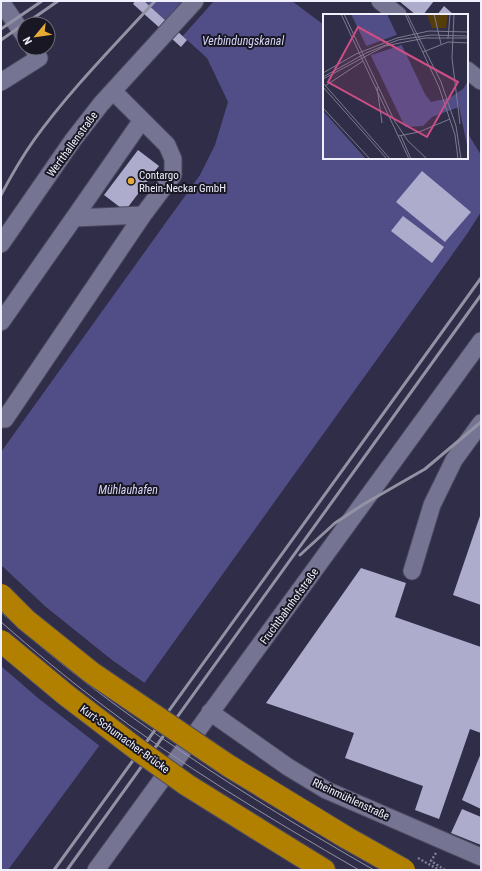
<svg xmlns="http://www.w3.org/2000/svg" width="482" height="871" viewBox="0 0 482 871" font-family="'Roboto Condensed',sans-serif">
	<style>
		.water { fill: #514d86 }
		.pier { fill: #2f2d47 }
		.building { fill: #adaccd }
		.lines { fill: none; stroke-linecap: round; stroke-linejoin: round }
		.minor-casing { stroke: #4b495f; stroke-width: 19 }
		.highway-casing { stroke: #4b495f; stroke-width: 24 }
		.path { stroke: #807f94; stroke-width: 2.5; stroke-dasharray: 2 2; stroke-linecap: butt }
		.minor { stroke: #757593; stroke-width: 17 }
		.highway { stroke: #b28000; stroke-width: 22 }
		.tram { stroke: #9392a5; stroke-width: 1 }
		.rail { stroke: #9392a5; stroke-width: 3 }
		.highway-bridge-casing { stroke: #4b495f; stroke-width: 24; stroke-linecap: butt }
		.path-bridge { stroke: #807f94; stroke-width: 2.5; stroke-dasharray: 2 2; stroke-linecap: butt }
		.highway-bridge { stroke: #b28000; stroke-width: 22 }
		.poi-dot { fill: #e6ac36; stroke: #181723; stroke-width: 1.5 }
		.labels { text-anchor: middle; stroke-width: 4; stroke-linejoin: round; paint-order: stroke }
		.street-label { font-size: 11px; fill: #efeffd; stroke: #181723 }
		.poi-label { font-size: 11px; fill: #efeffd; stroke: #181723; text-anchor: start }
		.water-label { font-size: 12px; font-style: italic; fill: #d5d5f8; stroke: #181723 }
		.inset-road { fill: none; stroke: #7c7b90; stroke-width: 1 }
		.view { fill: #cd4e84; fill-opacity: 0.15; stroke: #cd4e84; stroke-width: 2 }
		.inset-edge { fill: none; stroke: #efeffd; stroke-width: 2 }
	</style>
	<rect width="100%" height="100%" fill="#2f2d47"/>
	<path class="water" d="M144,1h148l32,24v133h143v-26l14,23v57l-14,22 -365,508 -94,128h-7v-418l199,-277 15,-30 13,-43 -21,-44z"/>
	<path class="pier" d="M182,1h32l-33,37 -17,-16z
		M1,565l45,42 66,53 34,24 -45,63 -63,-49 -37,-32z"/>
	<path class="building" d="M135,1h9l43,39 -6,7 -48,-43z
		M399,1h35l-11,14h-7z
		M444,6l10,9h-17z
		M138,150l21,16 -34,45 -21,-16z
		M422,171l49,41 -26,30 -49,-40z
		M403,216l41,31 -12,16 -41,-32z
		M481,513v92l-28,-10z
		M361,568l45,15 -11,34 86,30v86l-11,-4 -31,90 -24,-9 8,-24 -78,-28 9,-25 -88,-30z
		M481,753v56l-19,-9z
		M462,809l19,8v28l-30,-12z"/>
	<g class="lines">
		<g class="minor-casing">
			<path id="minor" d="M380,1l18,14
				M1,2l23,33
				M467,70l14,11
				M1,82l38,-24 -6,-10
				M74,218l68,-98
				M1,244l72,-104 28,-36 94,-103
				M1,322l73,-104 69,-3
				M1,419h4l138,-204 30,-40v-16l-6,-14 -54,-54
				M412,571l20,-66 22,-45 27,-37
				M210,712l78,55 38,23 155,67
				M96,870c128,-177 258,-352 385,-529"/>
		</g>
		<g class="highway-casing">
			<path id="highway" d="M256,828l68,42"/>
		</g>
		<path class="path" d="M436,853l-5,8 14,9"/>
		<use href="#minor" class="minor"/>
		<use href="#highway" class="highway"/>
		<path class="tram" d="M1,612c112,101 242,183 373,258
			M1,622c31,27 63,54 96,79 82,63 172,117 262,169"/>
		<path class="rail" d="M25,24l33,-23
			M1,29l41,-28
			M1,40l23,-16
			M1,195c10,-19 21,-38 33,-55 36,-50 80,-94 121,-139
			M300,555l35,-32 29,-19 61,-35 56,-47
			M54,870l427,-592
			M67,870l414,-575"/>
		<g class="highway-bridge-casing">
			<path id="highway-bridge" d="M1,595l25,25 66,53 137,93 118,72 57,32
				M1,641l65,54 72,55 49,35 69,43"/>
		</g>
		<path class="path-bridge" d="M418,858l21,12"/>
		<use href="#highway-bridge" class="highway-bridge"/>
	</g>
	<circle class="poi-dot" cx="131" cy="181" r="4"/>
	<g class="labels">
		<g class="street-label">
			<text transform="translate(72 144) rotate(-54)" y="4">Werfthallenstraße</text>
			<text transform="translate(289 606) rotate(-54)" y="4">Fruchtbahnhofstraße</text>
			<text transform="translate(125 739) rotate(36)" y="4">Kurt-Schumacher-Brücke</text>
			<text transform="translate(351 799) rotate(25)" y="4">Rheinmühlenstraße</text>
		</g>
		<g class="poi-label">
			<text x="139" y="179">Contargo<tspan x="139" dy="13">Rhein-Neckar GmbH</tspan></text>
		</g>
		<g class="water-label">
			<text x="243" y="45">Verbindungskanal</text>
			<text x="128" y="494">Mühlauhafen</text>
		</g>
	</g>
	<g transform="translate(323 14)">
		<rect width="145" height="145" fill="#2f2d47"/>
		<path d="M104,0h21l-2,14h-14z" fill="#563e0b"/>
		<path d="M28,0h36l38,80 6,8 18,-4 14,-9 5,-8v69l-9,-43 -27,10 -9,9 -18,1zM0,97l10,11 33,37h-43z" fill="#514d86"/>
		<path d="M76,20l5,10 -35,12 -5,-9z" fill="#2f2d47"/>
		<path class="inset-road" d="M18,0l68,145M21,0l50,106 14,21 19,18M82,0l34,73 16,48 3,24M84,0l34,68 15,44 5,33M111,0l7,30M131,0l-2,44 8,66M125,25l2,-25M100,38l25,-10 20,1M0,59l33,-19 41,-16 32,-7 39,1M0,63l43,-24 32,-13 33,-5 37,1M0,65l62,-33 40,-8h43M0,69l67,76M2,72l38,-25M0,73l64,72M54,73l5,36M0,94l47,51M75,122l21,-4 31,-13M78,122l10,23"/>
		<path class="view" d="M35,13l100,55 -31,55 -99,-55z"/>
		<rect width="145" height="145" class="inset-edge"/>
	</g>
	<rect width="482" height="871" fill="none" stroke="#efeffd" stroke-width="4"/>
	<g transform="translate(36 36) rotate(241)"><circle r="19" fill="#181723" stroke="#6e6d7a"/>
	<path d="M0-3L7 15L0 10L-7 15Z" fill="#e6ac36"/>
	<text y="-6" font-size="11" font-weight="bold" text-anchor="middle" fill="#efeffd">N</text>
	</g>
</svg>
